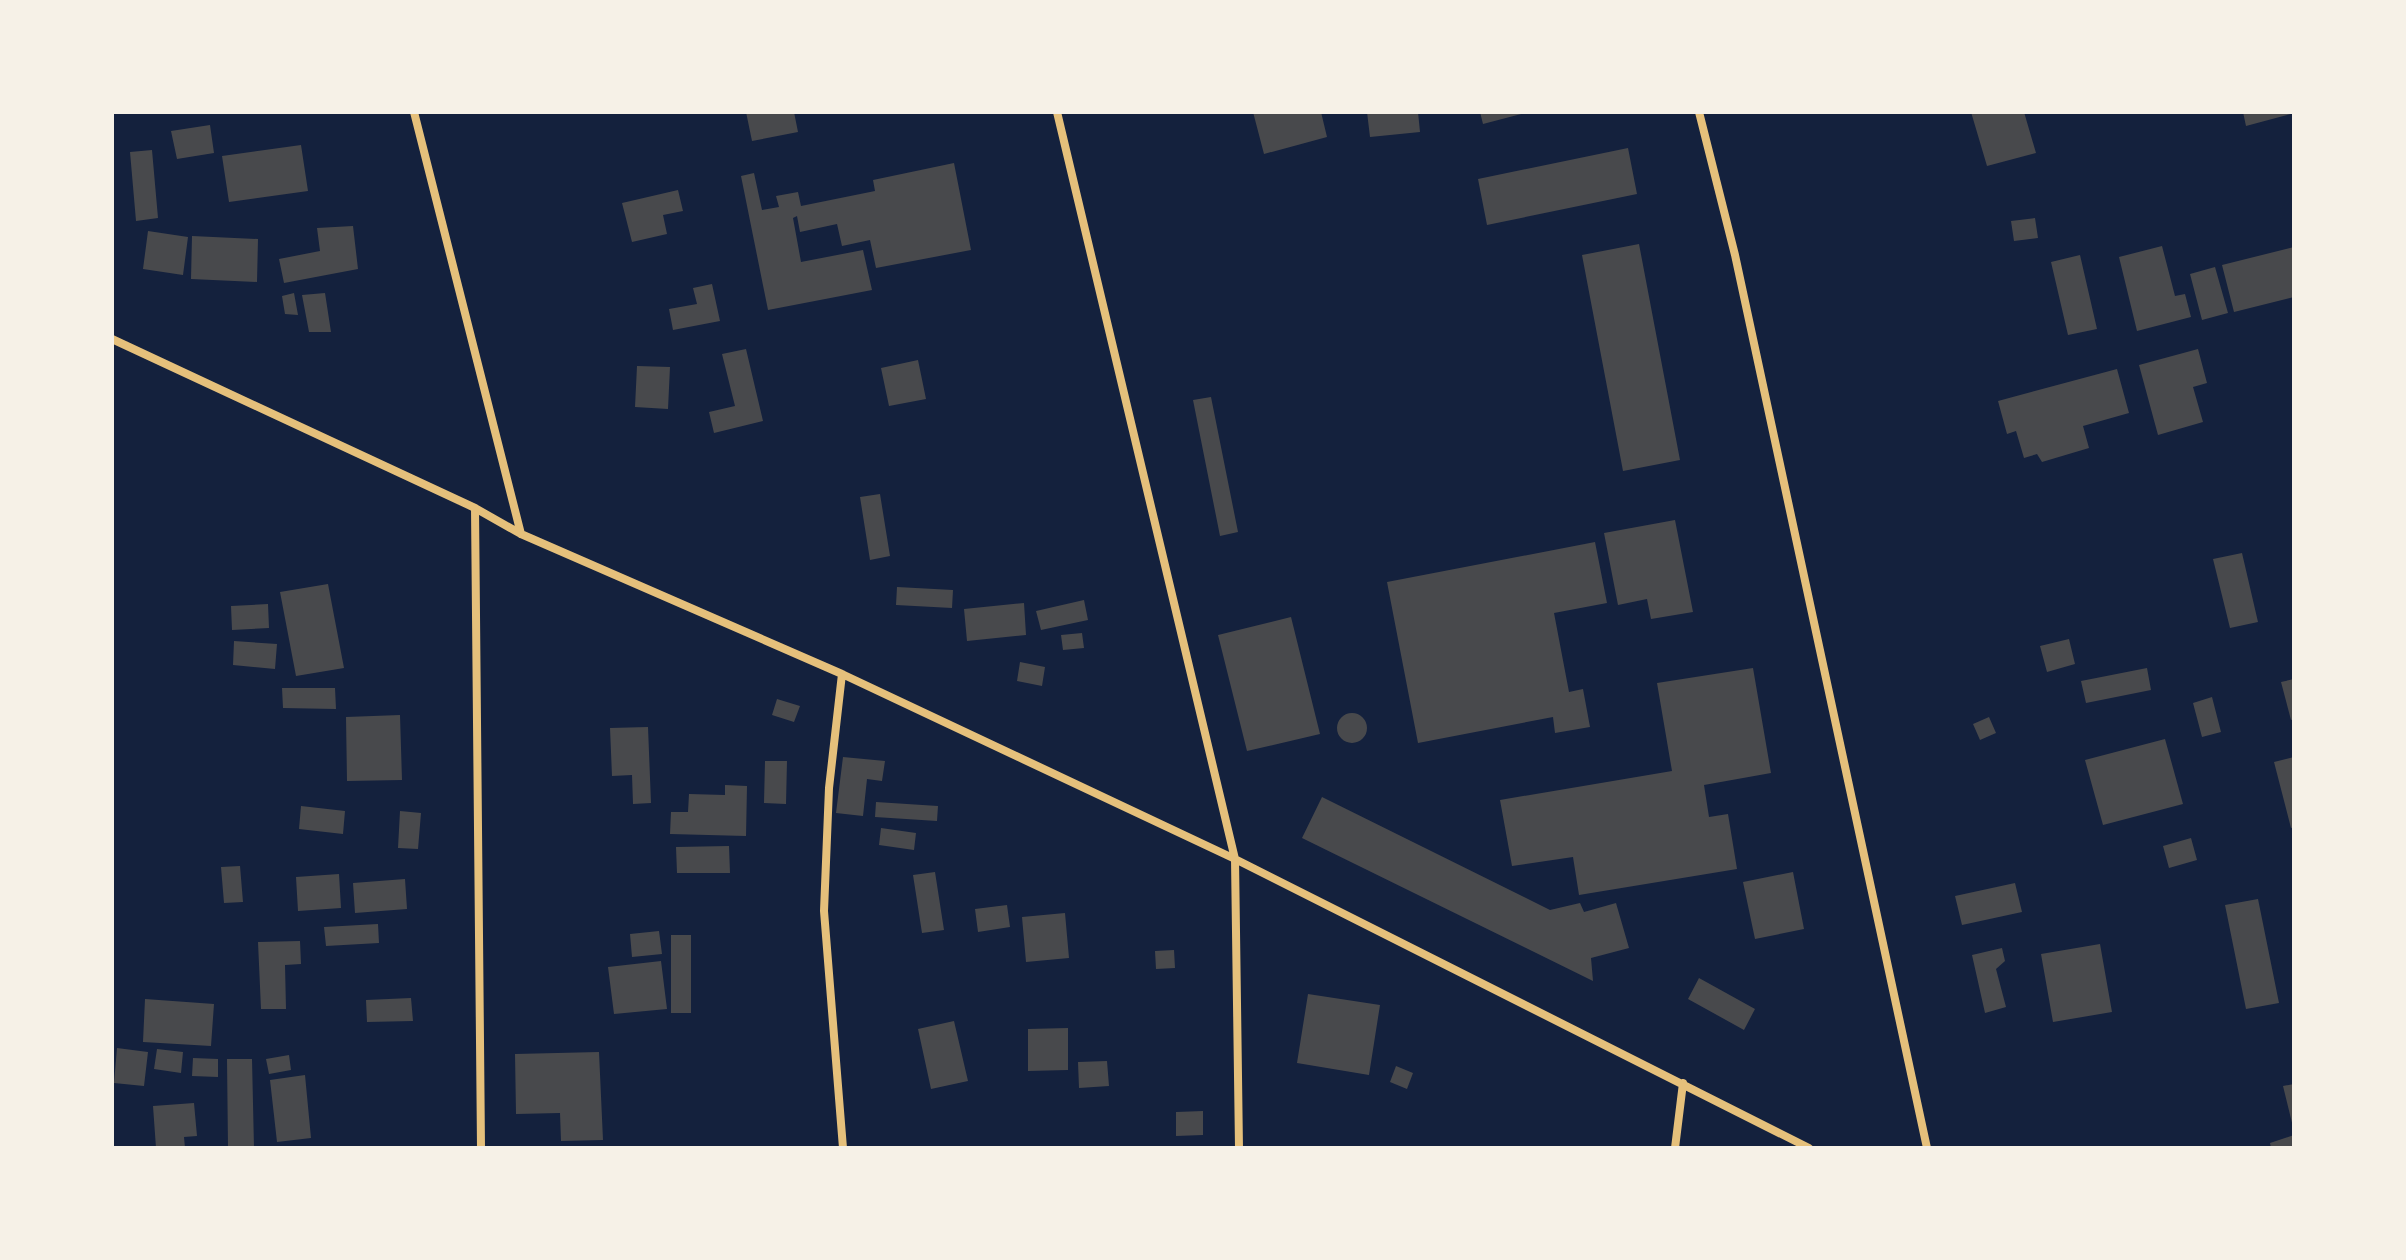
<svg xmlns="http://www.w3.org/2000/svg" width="2406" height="1260" viewBox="0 0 2406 1260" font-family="Lato,sans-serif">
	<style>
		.building { fill: #48494c }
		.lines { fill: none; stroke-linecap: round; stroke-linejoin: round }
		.minor { stroke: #e5c07b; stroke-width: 8 }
	</style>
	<rect width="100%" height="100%" fill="#14213d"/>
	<path class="building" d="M746,112h48l4,20 -46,9z
		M1253,112h68l6,25 -63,17z
		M1367,112h51l2,20 -50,5z
		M1480,112h45v1l-42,11z
		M1971,112h53l12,41 -49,13z
		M2243,112h51v1l-48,13z
		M210,125l4,28 -37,6 -6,-28z
		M301,145l7,46 -79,11 -7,-46z
		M1628,148l9,46 -150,31 -9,-46z
		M152,150l6,68 -22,3 -6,-69z
		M954,163l17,87 -95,18 -6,-28 -28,6 -5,-22 -37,8 -3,-16 -4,2 8,44 62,-12 9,40 -104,20 -27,-134 13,-3 8,37 17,-3 -3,-11 22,-4 3,14 74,-15 -2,-11z
		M678,190l5,21 -20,4 4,19 -35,8 -10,-39z
		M2035,218l3,20 -24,3 -3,-20z
		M353,226l5,43 -74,14 -5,-24 41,-8 -3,-23z
		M148,231l40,6 -5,38 -40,-6z
		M192,236l66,3 -1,43 -66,-3z
		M1639,244l41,216 -57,11 -41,-216z
		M2162,246l13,50 10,-2 6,23 -54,14 -18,-74z
		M2294,247v50l-60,15 -12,-47z
		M2080,255l17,74 -29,6 -17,-73z
		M2215,267l13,46 -26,7 -12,-46z
		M712,284l8,37 -47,9 -4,-21 28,-5 -4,-16z
		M294,293l4,22 -13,-1 -3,-18z
		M325,293l6,39h-22l-7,-37z
		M746,349l17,72 -49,12 -5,-21 26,-6 -13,-52z
		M2198,349l9,34 -14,4 10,35 -45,13 -19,-70z
		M918,360l8,39 -37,7 -8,-38z
		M637,366l33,1 -2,42 -33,-2z
		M2117,369l12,44 -46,13 6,22 -47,14 -5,-8 -13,4 -8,-27 -9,3 -9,-33z
		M1211,397l27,135 -18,4 -27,-136z
		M880,494l10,62 -20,4 -10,-63z
		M1675,520l18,92 -42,7 -4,-20 -29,6 -14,-72z
		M1595,542l12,61 -53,10 15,79 14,-3 7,38 -35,6 -2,-16 -135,26 -31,-161z
		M2242,553l16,69 -28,6 -17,-69z
		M328,584l16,84 -48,8 -16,-84z
		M897,587l56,3 -1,18 -56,-3z
		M1084,600l4,20 -47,10 -5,-19z
		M1024,603l2,32 -59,6 -3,-32z
		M268,604l1,24 -37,2 -1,-24z
		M1291,617l29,117 -73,17 -29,-116z
		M1082,633l2,15 -21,2 -2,-15z
		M2069,639l6,25 -28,8 -7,-26z
		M234,641l43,3 -2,25 -42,-4z
		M1020,662l25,5 -3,19 -25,-5z
		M1753,668l18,105 -67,12 5,32 19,-3 9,55 -158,26 -6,-38 -61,9 -12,-66 172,-29 -15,-88z
		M2147,668l4,22 -65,13 -5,-22z
		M2294,679v40l-3,1 -10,-38z
		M282,688h53l1,21 -53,-1z
		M2212,697l9,35 -19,5 -9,-34z
		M777,699l23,7 -6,16 -22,-7z
		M1337 728a15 15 0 1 1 30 0a15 15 0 1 1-30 0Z
		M400,715l2,65 -55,1 -1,-64z
		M1989,717l7,16 -16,7 -7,-16z
		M648,727l3,76 -18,1 -1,-29 -20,1 -2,-48z
		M2165,739l18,65 -80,21 -18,-65z
		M843,757l42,4 -3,20 -15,-2 -4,37 -27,-3z
		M2294,757v70l-3,1 -17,-66z
		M765,761h22l-1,43 -22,-1z
		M725,785l22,1 -1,50 -76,-2 1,-22h17l1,-18 36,1z
		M1322,797l228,113 30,-7 4,9 32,-9 13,45 -38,10 2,23 -291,-143z
		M876,802l62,4 -1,15 -62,-4z
		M301,806l44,5 -2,23 -44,-5z
		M400,811l21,2 -3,36 -20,-1z
		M881,828l35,5 -2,17 -35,-5z
		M2191,838l6,22 -28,8 -6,-22z
		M729,846l1,27h-53l-1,-26z
		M240,866l3,36 -19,1 -3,-36z
		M935,872l9,58 -22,3 -9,-58z
		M1793,872l11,57 -49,10 -12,-57z
		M339,874l2,34 -43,3 -2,-34z
		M405,879l2,30 -52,4 -2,-30z
		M2015,883l7,29 -60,13 -7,-29z
		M2258,899l21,104 -33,6 -21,-104z
		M1007,905l3,22 -32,5 -3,-23z
		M1065,913l4,45 -43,4 -4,-45z
		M378,924l1,19 -53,3 -2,-19z
		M659,931l3,23 -30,3 -2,-23z
		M671,935h20v78h-20z
		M300,941l1,23 -16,1 1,44h-25l-3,-67z
		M2100,944l12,68 -59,10 -12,-68z
		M2002,948l3,13 -9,8 10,38 -21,6 -13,-58z
		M1174,950l1,18 -19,1 -1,-18z
		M661,961l6,48 -53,5 -6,-47z
		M1699,978l56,31 -11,21 -56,-31z
		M1308,994l72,11 -11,70 -72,-12z
		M411,998l2,23 -46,1 -1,-22z
		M145,999l69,5 -3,42 -68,-4z
		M954,1021l14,60 -37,8 -13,-60z
		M1068,1028v42l-40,1v-42z
		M117,1048l31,4 -4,34 -30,-3z
		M157,1049l26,3 -2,21 -27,-4z
		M599,1052l4,88 -42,1 -1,-28 -44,1 -1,-60z
		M289,1055l2,15 -22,4 -3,-15z
		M193,1058l25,1v18l-26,-1z
		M227,1059h25l2,89h-26z
		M1107,1061l2,25 -30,2 -1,-26z
		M1396,1066l17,7 -6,16 -17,-7z
		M305,1075l6,63 -34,4 -7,-62z
		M2294,1084v43h-1l-10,-41z
		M194,1103l3,33 -13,1 1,11h-29l-3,-42z
		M1203,1111v24l-27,1v-24z
		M2294,1135v13h-23l-1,-5z"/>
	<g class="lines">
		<path class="minor" d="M414,112l107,422
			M1057,112l178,747 4,289
			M1699,112l36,143 192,893
			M112,339l363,169 46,26 321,140 393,185 574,289
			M475,508l6,640
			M842,674l-13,114 -5,123 19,237
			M1675,1148l8,-65"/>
	</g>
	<rect width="2406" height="1260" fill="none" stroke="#f6f1e7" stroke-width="228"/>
</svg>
